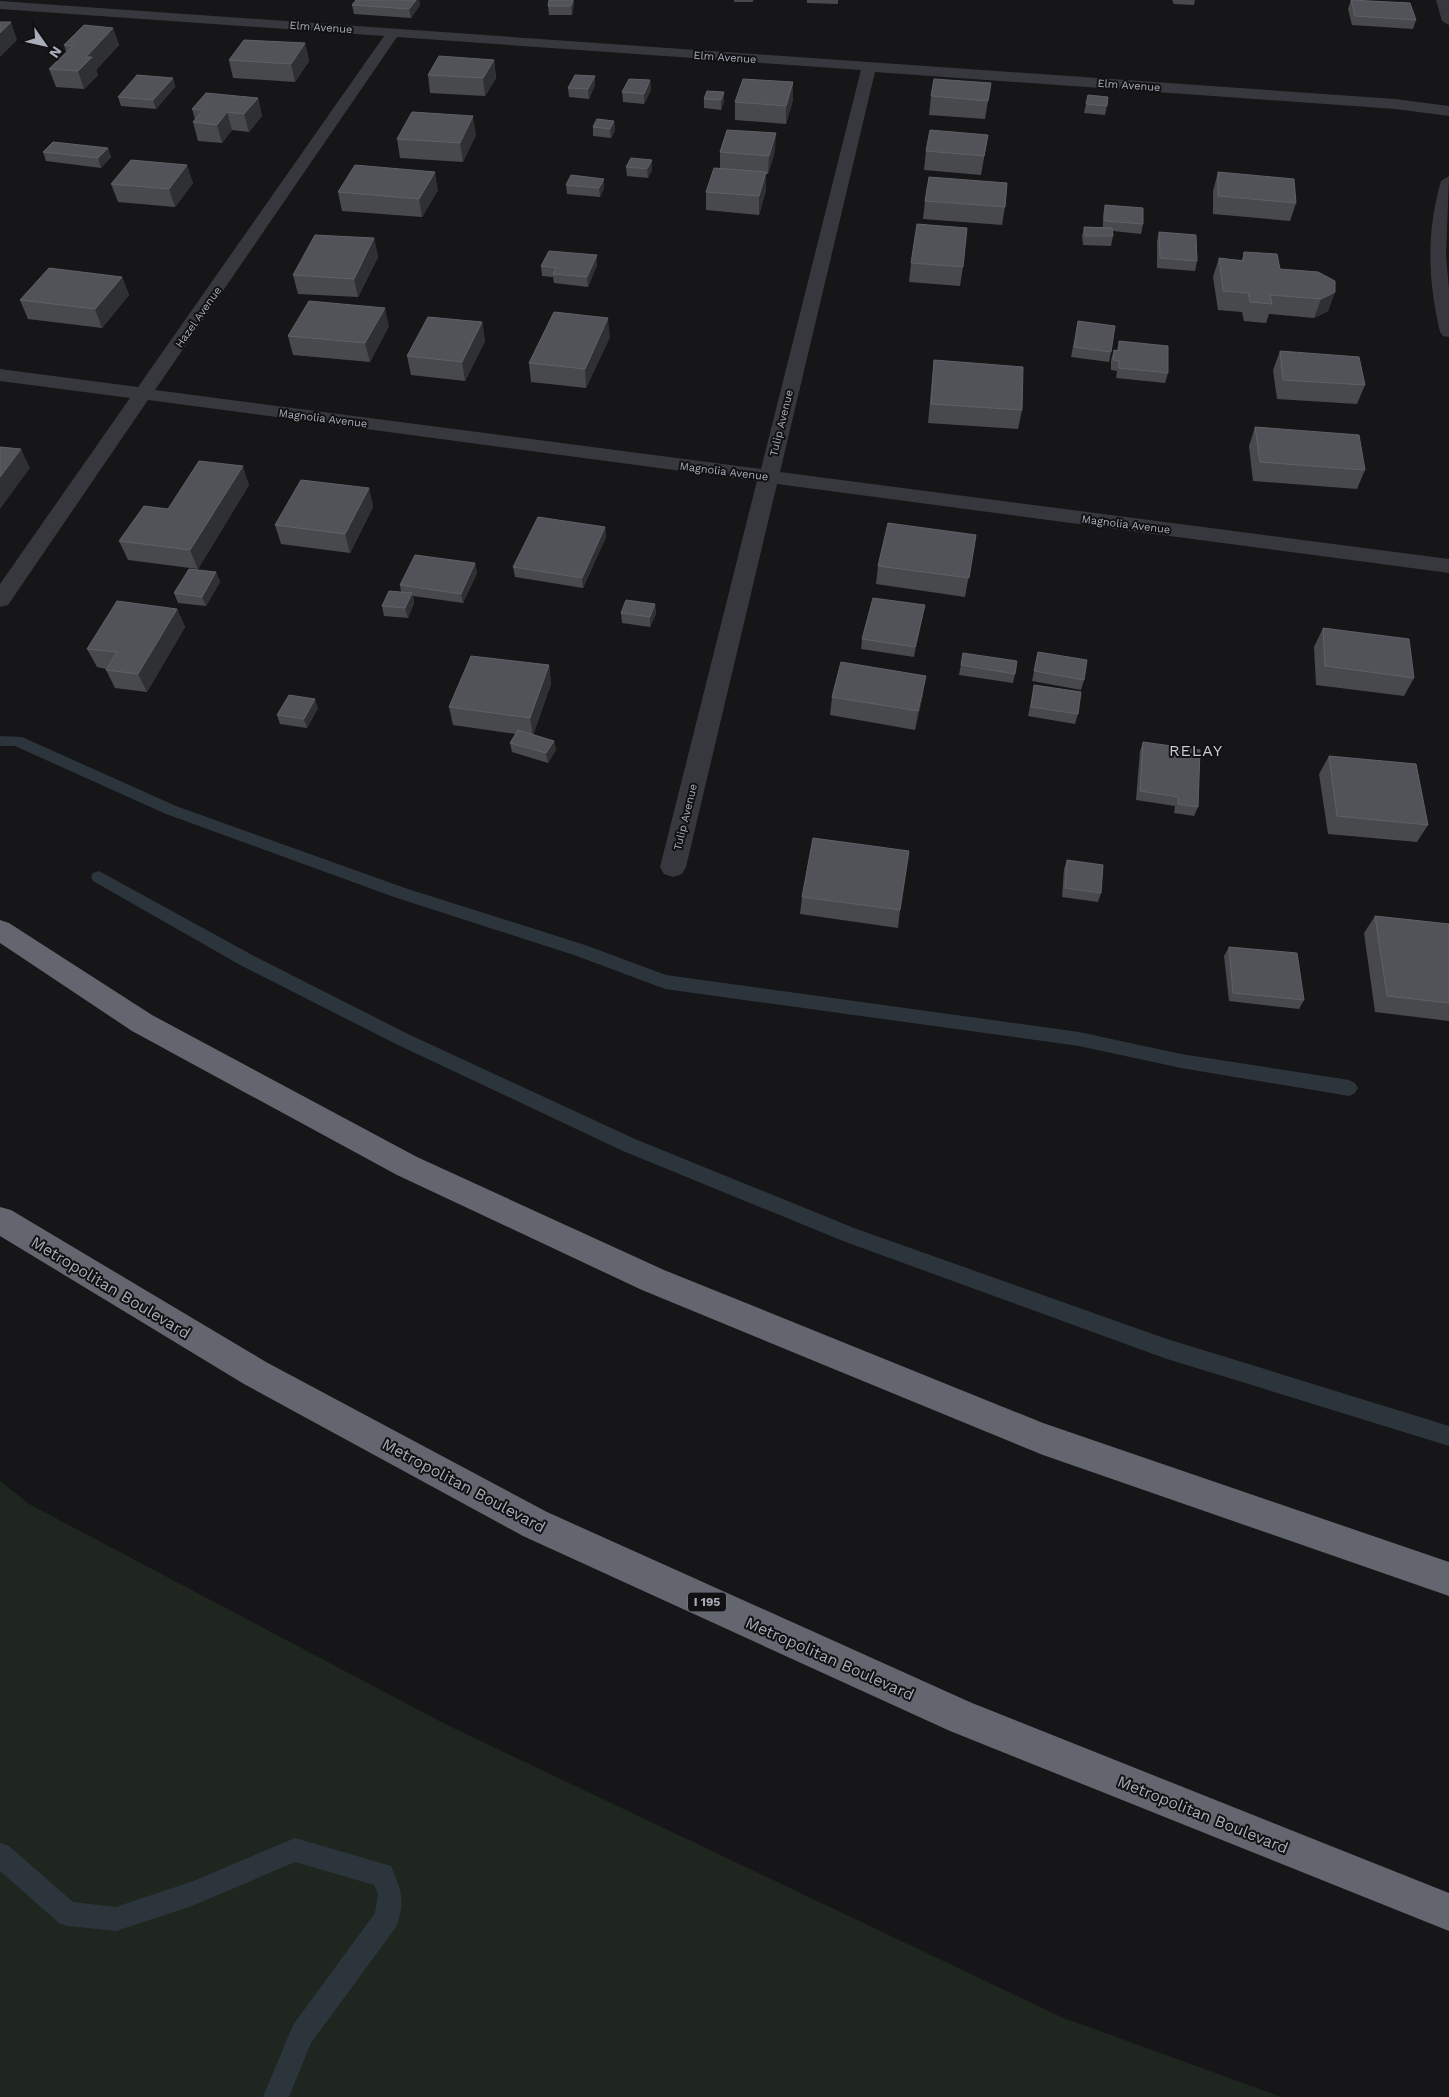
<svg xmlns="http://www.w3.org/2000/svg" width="1449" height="2097" viewBox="0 0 1449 2097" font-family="'Work Sans',sans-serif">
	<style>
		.green { fill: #1e261f }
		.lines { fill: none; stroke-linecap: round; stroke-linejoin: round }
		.stream { fill: #2c353c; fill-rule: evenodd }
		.minor { fill: #37383d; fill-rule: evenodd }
		.highway { fill: #63666e; fill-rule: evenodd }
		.wall { fill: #47494d }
		.shaded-wall { fill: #2f3033 }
		.building { fill: #525359; stroke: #5f6168 }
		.labels { text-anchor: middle; stroke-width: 4; stroke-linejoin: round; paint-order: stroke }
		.far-street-label { font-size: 11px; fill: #a8adb8; stroke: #111113 }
		.shield { fill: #111113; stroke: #7b7e86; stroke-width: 1 }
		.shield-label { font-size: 12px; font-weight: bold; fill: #a8adb8 }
		.quarter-label { font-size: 16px; letter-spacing: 1px; fill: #c9ccd4; stroke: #111113 }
		.near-street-label { font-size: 16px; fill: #a8adb8; stroke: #111113 }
	</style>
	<rect width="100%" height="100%" fill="#161618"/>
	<path class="green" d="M0,1481l29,23 418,221 614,292 221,80h-1282z"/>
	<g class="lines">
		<path class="stream" d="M0,736l22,1 154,69 229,82 180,57 81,30 413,57 102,22 168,26 6,3 3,5 -3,5 -6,3 -168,-28 -102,-22 -414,-57 -91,-34 -180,-58 -228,-83 -151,-68h-15z
			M99,871l155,85 154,78 227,105 219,89 310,110 285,88v20l-285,-88 -321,-117 -220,-90 -227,-107 -154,-78 -149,-85 -2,-4 2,-4z
			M295,1838l96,28c10,24 15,35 5,61l-85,116 -22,54h-26l30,-72 82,-112 3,-19 -4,-9 -79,-23 -103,44 -76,25 -48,-5 -9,-3 -59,-52v-28l9,3 64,56 43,5 75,-25z"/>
		<path class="minor" d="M1436,0h13v25l-7,-4z
			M0,1l1395,98 54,7v10l-54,-7 -520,-37 -95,400 669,87v14l-672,-89 -91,383 -4,7 -9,3 -9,-3 -4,-7 97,-386 -609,-81 -140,205 -8,2v-23l130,-186 -130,-17v-12l138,18 246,-351 -384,-27zM397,37l464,33 -100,399 -606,-79z
			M1449,176l-3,80 3,33v48l-6,-1 -3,-4c-12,-52 -14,-99 1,-151z"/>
		<path class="highway" d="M0,920l9,3 143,92 265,142 247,113 379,153 406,139v34l-406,-141 -401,-165 -245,-115 -265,-144 -132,-88z
			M0,1207l11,3 255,152 281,150 425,191 477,190v38l-499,-200 -427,-195 -279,-152 -244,-148z"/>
	</g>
	<path class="wall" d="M356,0h63l1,5 -9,13 -57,-4 -2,-9z
		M549,0h25v5l-2,10h-23l-1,-9z
		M734,0h19v2h-19z
		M807,0h31v4l-31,-1z
		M1172,0h23l-1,5 -20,-1z
		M1351,0l65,20 -3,9 -61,-4 -4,-16z
		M113,28l6,17 -23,25 2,5 -14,14 -28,-2 -7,-18 17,-17 -2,-7z
		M305,43l4,18 -14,21 -62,-4 -4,-18z
		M494,60l2,18 -11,18 -55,-3 -2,-18z
		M173,78l2,9 -19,22 -35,-3 -3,-9z
		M650,80l1,10 -7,14 -21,-2 -1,-10z
		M991,83l-6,36 -56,-4 2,-19z
		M595,85l-6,14 -20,-2 -1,-9z
		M707,91l17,10 -3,9 -17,-2v-9z
		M1088,95l19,11 -2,9 -21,-2z
		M258,98l4,18 -13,16 -17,-2 -10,13 -24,-2 -5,-19 2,-3 -3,-10z
		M793,100l-7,24 -51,-4v-18z
		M614,121l1,10 -4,7 -18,-2v-9z
		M476,135l-13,27 -63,-4 -3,-19z
		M988,135l-7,40 -57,-5 2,-19z
		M108,148l3,9 -10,11 -55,-7 -3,-9z
		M775,151l-7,23h-2v16l-7,25 -53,-5v-18l14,-24v-16z
		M626,167l26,3 -4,8 -21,-2z
		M1218,172l78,31 -6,18 -77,-7v-23z
		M193,183l-18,24 -57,-5 -7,-18z
		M566,185l38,3 -4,9 -33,-3z
		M438,190l-16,27 -80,-6 -4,-19z
		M925,201l80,6 -3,18 -79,-6z
		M1105,205l38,19 -2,10 -28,-3v5l-2,10 -28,-1 -1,-9 2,-9h19v-12z
		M1159,232l38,29 -2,10 -38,-3v-27z
		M374,238l4,19 -20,40 -60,-3 -5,-19z
		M1244,252l36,17 55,23 -7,19 -14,7 -45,-4 -3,9 -22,-2 -2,-9 -24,-2 -5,-33 6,-19 23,2z
		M597,255v10l-9,22 -34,-4 -1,-6 -11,-1 -1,-10z
		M911,263l52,4 -3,19 -51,-4z
		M122,277l7,18 -27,33 -74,-9 -8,-19z
		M1078,321l33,31 -2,10 -38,-5z
		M482,322l3,19 -20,40 -54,-6 -4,-19z
		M389,326l-19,36 -77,-7 -5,-19z
		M610,337l-24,51 -55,-6 -2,-19z
		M1119,341l49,32 -3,10 -49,-5 1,-7 -6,-1v-10l3,-10h3z
		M1280,351l85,34 -8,19 -80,-5 -4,-29z
		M934,360l88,50 -4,19 -90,-6 4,-44z
		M1255,427l110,43 -8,19 -104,-8 -4,-35z
		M249,485l-51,84 -70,-9 -9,-19 49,-32z
		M369,488l4,19 -23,46 -69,-9 -6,-19z
		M605,527l1,10 -23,51 -68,-11 -2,-10z
		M976,535l-11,62 -89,-13 2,-18z
		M475,563l2,10 -14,30 -50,-7 1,7 -6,15 -24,-2 -2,-10 19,-14 -1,-7z
		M216,572l4,10 -14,24 -28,-3 -4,-10z
		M655,604l1,10 -6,13 -28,-4 -1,-10z
		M177,609l8,18 -38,65 -32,-4 -9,-18v-1l-9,-2 -10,-18z
		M923,615l-9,42 -53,-8 1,-10z
		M1323,628l91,50 -10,18 -88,-11 -2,-38z
		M1038,652l46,28 -3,10 -49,-9z
		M963,653l52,21 -2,9 -54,-8z
		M549,665l2,19 -18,51 21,6 2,9 -8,13 -36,-11 -2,-9 6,-9 -63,-9 -4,-18z
		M1034,685l44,29 -3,10 -47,-8z
		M923,695l-8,35 -85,-15 2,-18z
		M318,708l-11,20 -27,-4 -3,-9z
		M1143,742l55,65 -4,9 -20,-3 1,-7 -39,-6 4,-49z
		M1329,756l99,69 -11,17 -89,-8 -9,-60z
		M1067,860l34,33 -3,9 -36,-5 2,-28z
		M802,897l98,13 -2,18 -98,-14z
		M1375,916l74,8v97l-74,-9 -11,-79z
		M1229,947l75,53 -5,9 -70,-8 -5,-45z"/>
	<path class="shaded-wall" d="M416,0h3l1,5 -9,13 -2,-9z
		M573,0h1v5l-2,10 -1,-9z
		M11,22l6,18 -17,17v-24z
		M113,28l6,17 -23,25 2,5 -14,14 -6,-18 8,-14z
		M305,43l4,18 -14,21 -4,-18z
		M494,60l2,18 -11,18 -2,-18z
		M595,76v9l-6,14 -1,-10z
		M173,78l2,9 -19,22 -3,-9z
		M650,80l1,10 -7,14v-10z
		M793,82v18l-7,24v-18z
		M724,92v9l-3,9v-10z
		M258,98l4,18 -13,16 -5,-18z
		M227,112l5,18 -10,13 -5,-18z
		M473,116l3,19 -13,27 -3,-19z
		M614,121l1,10 -4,7 -1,-9z
		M776,133l-1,18 -7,23 1,-18z
		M108,148l3,9 -10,11 -3,-10z
		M652,160v10l-4,8 -1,-9z
		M187,165l6,18 -18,24 -6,-18z
		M435,172l3,18 -16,27 -3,-18z
		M766,172v18l-7,25v-19z
		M604,179v9l-4,9 -1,-9z
		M374,238l4,19 -20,40 -4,-18z
		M597,255v10l-9,22 -1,-10z
		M122,277l7,18 -27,33 -7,-19z
		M1335,292l-7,19 -14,7 7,-19z
		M385,308l4,18 -19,36 -5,-19z
		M608,318l2,19 -24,51 -1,-19z
		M482,322l3,19 -20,40 -3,-19z
		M21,449l9,19 -30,41v-32z
		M243,466l6,19 -51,84 -8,-19z
		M369,488l4,19 -23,46 -5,-19z
		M605,527l1,10 -23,51 -1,-10z
		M475,563l2,10 -14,30 -2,-9z
		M216,572l4,10 -14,24 -4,-9z
		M412,593l2,10 -6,15 -3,-10z
		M655,604l1,10 -6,13v-10z
		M925,605l-2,10 -9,42 1,-10z
		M177,609l8,18 -38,65 -9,-18z
		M549,665l2,19 -18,52 -3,-18z
		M926,676l-3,19 -8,35 3,-19z
		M315,699l3,9 -11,20 -3,-9z
		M554,741l2,9 -8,13 -2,-10z"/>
	<path class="building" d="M356,0h60l-7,9 -57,-4z
		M549,0h24l-2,6h-23z
		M1351,0l59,3 6,17 -61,-4z
		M0,22h11l-11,11z
		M84,25l29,3 -27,29h6l-14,14 -29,-2 24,-23 -9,-1z
		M244,40l61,3 -14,21 -62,-4z
		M439,56l55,4 -11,18 -55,-3z
		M137,75l36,3 -20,22 -35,-3z
		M575,75l20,1 -7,13 -20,-1z
		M629,79l21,1 -6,14 -22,-2z
		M743,79l50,3 -7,24 -51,-4z
		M934,79l57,4 -3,18 -57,-5z
		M707,91l17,1 -3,8 -17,-1z
		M206,93l52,5 -14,16 -17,-2 -10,13 -24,-3 10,-12 -11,-1z
		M1088,95l20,2 -1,9 -21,-2z
		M412,112l61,4 -13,27 -63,-4z
		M597,119l17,2 -4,8 -17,-2z
		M727,130l49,3 -7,23 -49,-4z
		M930,130l58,5 -4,21 -58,-5z
		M53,142l55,6 -10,10 -55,-6z
		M631,158l21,2 -5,9 -21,-2z
		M131,160l56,5 -18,24 -58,-5z
		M355,165l80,7 -16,27 -81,-7z
		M714,168l52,4 -7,24 -53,-4z
		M1218,172l76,7 2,24 -78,-7z
		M571,175l33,4 -5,9 -33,-3z
		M929,177l78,6 -2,24 -80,-6z
		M1105,205l38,3v16l-38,-3z
		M917,224l50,4 -4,39 -52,-4z
		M1084,227l28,1 1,8h-28z
		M1159,232l37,3 1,26 -37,-3z
		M315,235l59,3 -20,41 -61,-4z
		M549,251l48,4 -10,22 -34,-3 3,-6 -15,-2z
		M1244,252l33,2 3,15 38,3 17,9v11l-14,7 -51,-4 2,9 -22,-2 -2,-9 -25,-2 -4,-33 24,3z
		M49,268l73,9 -27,32 -75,-9z
		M309,301l76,7 -20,35 -77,-7z
		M554,312l54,6 -23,51 -56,-6z
		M428,317l54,5 -20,40 -55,-6z
		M1078,321l37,5 -4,26 -37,-5z
		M1119,341l49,5v27l-49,-5v-7l-6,-1 1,-10 5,1z
		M1280,351l79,6 6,28 -82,-5z
		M934,360l89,7 -1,43 -91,-6z
		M1255,427l104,8 6,35 -105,-8z
		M0,447l21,2 -21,28z
		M199,461l44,5 -53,84 -71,-9 25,-35 24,3z
		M301,480l68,8 -24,46 -70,-9z
		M538,517l67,10 -23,51 -69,-11z
		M888,523l88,12 -7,43 -91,-12z
		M415,555l60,8 -14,31 -61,-9z
		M189,569l27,3 -14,25 -28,-4z
		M389,591l23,2 -7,15 -23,-2z
		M873,598l52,7 -10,42 -53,-8z
		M626,600l29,4 -5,13 -29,-4z
		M117,601l60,8 -39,65 -32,-4 11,-18 -30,-3z
		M1323,628l86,11 5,39 -89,-12z
		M1038,652l49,8 -3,20 -50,-9z
		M963,653l54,8 -2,13 -54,-9z
		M471,656l78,9 -19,53 -81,-11z
		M841,662l85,14 -8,35 -86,-14z
		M1034,685l47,7 -3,22 -47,-7z
		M289,695l26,4 -11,20 -27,-4z
		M518,730l36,11 -8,12 -36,-10z
		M1143,742l57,8 -2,57 -20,-3v-7l-38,-6z
		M1329,756l87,8 12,61 -91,-9z
		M813,838l96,13 -9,59 -98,-13z
		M1067,860l36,5 -2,28 -36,-5z
		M1375,916l74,8v79l-62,-7z
		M1229,947l68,6 7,47 -71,-7z"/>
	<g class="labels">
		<g class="far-street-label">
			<text transform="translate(321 27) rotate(4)" y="4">Elm Avenue</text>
			<text transform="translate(725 57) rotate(4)" y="4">Elm Avenue</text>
			<text transform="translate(1129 85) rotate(4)" y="4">Elm Avenue</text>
			<text transform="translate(198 317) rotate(-55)" y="4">Hazel Avenue</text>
			<text transform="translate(323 418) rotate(7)" y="4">Magnolia Avenue</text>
			<text transform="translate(781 423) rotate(-76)" y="4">Tulip Avenue</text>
			<text transform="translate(724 471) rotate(7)" y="4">Magnolia Avenue</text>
			<text transform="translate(1126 524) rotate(7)" y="4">Magnolia Avenue</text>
			<text transform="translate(685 817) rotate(-76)" y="4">Tulip Avenue</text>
		</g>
		<rect class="shield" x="688" y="1592.5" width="38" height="19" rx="4"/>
		<g class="shield-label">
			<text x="707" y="1606">I 195</text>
		</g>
		<g class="quarter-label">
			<text x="1196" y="756">RELAY</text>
		</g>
		<g class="near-street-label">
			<text transform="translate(111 1287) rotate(31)" y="6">Metropolitan Boulevard</text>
			<text transform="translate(464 1485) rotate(28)" y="6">Metropolitan Boulevard</text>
			<text transform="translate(830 1658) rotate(24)" y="6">Metropolitan Boulevard</text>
			<text transform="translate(1203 1814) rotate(22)" y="6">Metropolitan Boulevard</text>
		</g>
	</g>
	<g transform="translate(45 45) rotate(124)" stroke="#111113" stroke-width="4" paint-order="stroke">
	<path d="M0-4L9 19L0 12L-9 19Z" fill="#a8adb8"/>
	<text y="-8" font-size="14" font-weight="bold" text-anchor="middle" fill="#a8adb8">N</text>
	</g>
</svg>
